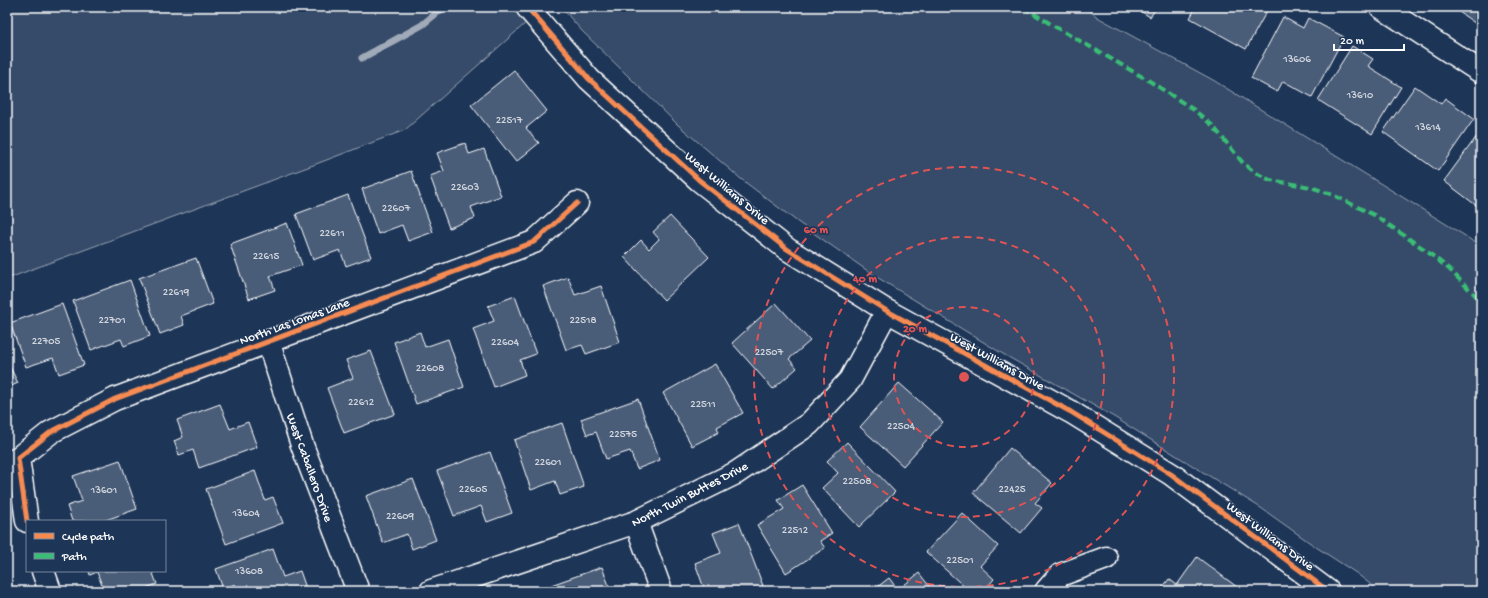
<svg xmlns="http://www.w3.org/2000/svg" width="1488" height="598" viewBox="0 0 1488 598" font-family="'Gochi Hand',sans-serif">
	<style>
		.green { fill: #364b69; stroke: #9aa5b4 }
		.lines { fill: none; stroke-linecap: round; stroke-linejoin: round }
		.stream { stroke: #a0aab8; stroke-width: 7 }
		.building { fill: #4a5d79; stroke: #fff }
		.minor-casing { stroke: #fff; stroke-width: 25 }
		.minor { stroke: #1d3557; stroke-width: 22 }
		.quiet { stroke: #3abd76; stroke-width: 4; stroke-dasharray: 8 4; stroke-linecap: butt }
		.cycleway-casing { stroke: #1d3557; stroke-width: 8 }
		.cycleway { stroke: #f68b52; stroke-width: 5 }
		.ring { fill: none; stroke: #de5353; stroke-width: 2; stroke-dasharray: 7 5 }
		.labels { text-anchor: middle; stroke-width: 3; stroke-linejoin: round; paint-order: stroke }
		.number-label { font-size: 11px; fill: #d2d6de }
		.street-label { font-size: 13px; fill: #fff; stroke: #1d3557 }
		.centre { fill: #de5353; stroke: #1d3557; stroke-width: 2 }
		.ring-label { font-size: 12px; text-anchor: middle; font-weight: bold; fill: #de5353; stroke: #1d3557; stroke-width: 3; stroke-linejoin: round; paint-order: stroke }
	</style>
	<rect width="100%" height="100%" fill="#1d3557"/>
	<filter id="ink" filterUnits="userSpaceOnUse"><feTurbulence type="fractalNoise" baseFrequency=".025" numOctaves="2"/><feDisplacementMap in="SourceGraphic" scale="8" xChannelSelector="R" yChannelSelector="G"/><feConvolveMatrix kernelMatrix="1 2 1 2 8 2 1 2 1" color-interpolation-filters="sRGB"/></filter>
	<g filter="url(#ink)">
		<path class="green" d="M7,7h537l-139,123 -89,34 -286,106 -23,9z
			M561,7h523l15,11 114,62 254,157 14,11v343h-102l-23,-18 -40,-26 -55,-39 -147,-91 -111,-63 -128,-78 -76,-53 -58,-44 -64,-55 -95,-93z"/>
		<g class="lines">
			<path class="stream" d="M362,58l60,-33 22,-18"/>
		</g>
		<path class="building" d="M1134,7h23l-7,10z
			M1196,7h73l-23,42 -56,-31z
			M1452,7h29v16l-2,3z
			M1283,17l20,11 5,-10 36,19 -32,60 -29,-16 -6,11 -26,-14z
			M1352,46l21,13 -5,7 33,21 -29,47 -54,-34z
			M514,70l33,41 -21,17 13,15 -23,19 -45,-57z
			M1415,86l26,18 4,-6 29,21 -36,52 -55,-39z
			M1477,136l4,3v70l-37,-28z
			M465,143l4,11 15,-5 17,47 -30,11 4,11 -26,10 -19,-52 14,-5 -7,-18z
			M411,171l22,61 -25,9 -6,-16 -24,9 -16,-45z
			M348,195l23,62 -25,9 -6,-16 -27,10 -17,-46z
			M670,216l39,41 -45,43 -40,-43 17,-17 8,9 10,-10 -6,-7z
			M287,223l15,42 -32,11 5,14 -26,9 -19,-55z
			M196,258l17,46 -32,12 3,9 -24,9 -21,-56z
			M568,277l7,18 26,-9 19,56 -34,12 -4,-9 -16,5 -23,-64z
			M130,280l20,56 -26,10 -3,-7 -30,11 -18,-49z
			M515,296l21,58 -16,6 5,15 -31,12 -21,-58 21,-8 -6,-15z
			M776,303l34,38 -21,18 8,9 -24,21 -41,-46z
			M62,304l22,61 -25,9 -6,-16 -27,9 -16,-44z
			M420,332l5,15 23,-8 16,48 -48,17 -22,-62z
			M371,351l24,63 -51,19 -17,-45 26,-10 -7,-18z
			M7,361l11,22 -11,5z
			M715,364l28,49 -26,14 2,5 -27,14 -29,-53z
			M899,383l44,39 -40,44 -43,-39z
			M638,399l22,61 -23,9 -7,-18 -24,8 -10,-27 -9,3 -6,-16z
			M220,404l10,25 18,-7 9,25 -58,21 -6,-18 -14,5 -5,-14 9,-4 -6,-17z
			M562,423l22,64 -24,8 -5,-14 -24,9 -17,-50z
			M847,442l48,50 -36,35 -37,-39 16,-15 -11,-12z
			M1010,448l42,35 -17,20 7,5 -21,25 -48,-40z
			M490,452l22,61 -25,9 -6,-16 -27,10 -17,-45z
			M120,460l17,49 -34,12h-31l-5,-15 15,-5 -9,-25z
			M255,471l10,29 8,-3 10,26 -57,21 -20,-55z
			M413,479l23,61 -24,9 -5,-15 -24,9 -17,-47z
			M802,485l30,48 -12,8 5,7 -39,25 -29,-48 27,-16 -6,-9z
			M962,513l36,33 -18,20 14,13 -10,12h-15l-43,-39z
			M739,523l26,68h-60l-10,-28 26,-10 -8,-20z
			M273,549l10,28 17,-6 7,20h-70l-2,-7 -12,5 -7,-20z
			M1197,557l40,30 -3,4h-74l9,-12 8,6z
			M602,567l9,24h-58l-2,-6z
			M89,571h63l5,13 -19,7h-34l-7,-19 -7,3z
			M919,573l14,18h-55l-2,-3 13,-10 9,12z"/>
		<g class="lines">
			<g class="minor-casing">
				<path id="minor" d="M527,7l62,72 110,101 88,69 100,62 184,101 100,62 157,117
					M1381,7l100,65
					M268,341l34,104 56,146
					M27,521l-9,-63 33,-26 64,-33 419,-157 43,-39
					M636,522l25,69
					M43,571l7,20
					M431,591l205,-69 100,-49 73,-49 41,-44 37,-69
					M1046,591l14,-16 46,-17"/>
			</g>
			<use href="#minor" class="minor"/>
			<path class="quiet" d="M1023,7l36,22 89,51 46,30 18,15 31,38 13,10 14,7 41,7 22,8 41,20 50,34 25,20 32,32"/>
			<g class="cycleway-casing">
				<path id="cycleway" d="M527,7l62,72 110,101 88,69 100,62 184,101 100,62 157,117
					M27,521l-9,-63 33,-26 64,-33 419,-157 43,-39"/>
			</g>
			<use href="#cycleway" class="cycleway"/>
		</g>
	</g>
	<g class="ring">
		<circle cx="964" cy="377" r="70"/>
		<circle cx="964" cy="377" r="140"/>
		<circle cx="964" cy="377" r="210"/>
	</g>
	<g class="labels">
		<g class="number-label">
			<text x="1297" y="62">13606</text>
			<text x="1360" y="98">13610</text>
			<text x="509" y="123">22517</text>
			<text x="1428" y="130">13614</text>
			<text x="465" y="190">22603</text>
			<text x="396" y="211">22607</text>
			<text x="332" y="236">22611</text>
			<text x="266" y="259">22615</text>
			<text x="176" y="295">22619</text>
			<text x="112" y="323">22701</text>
			<text x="583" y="323">22518</text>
			<text x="46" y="344">22705</text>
			<text x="505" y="345">22604</text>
			<text x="769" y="355">22507</text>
			<text x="430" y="371">22608</text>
			<text x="361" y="405">22612</text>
			<text x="703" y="407">22511</text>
			<text x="901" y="429">22504</text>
			<text x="623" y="437">22575</text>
			<text x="548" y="465">22601</text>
			<text x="857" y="484">22508</text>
			<text x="473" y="492">22605</text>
			<text x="1012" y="492">22425</text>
			<text x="104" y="493">13601</text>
			<text x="246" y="516">13604</text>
			<text x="400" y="519">22609</text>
			<text x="795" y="533">22512</text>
			<text x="960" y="563">22501</text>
			<text x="249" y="574">13608</text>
		</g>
		<g class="street-label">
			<text transform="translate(728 187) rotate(40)" y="5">West Williams Drive</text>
			<text transform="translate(294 320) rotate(-20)" y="5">North Las Lomas Lane</text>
			<text transform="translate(998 360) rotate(29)" y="5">West Williams Drive</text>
			<text transform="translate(311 467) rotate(70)" y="5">West Caballero Drive</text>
			<text transform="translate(689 493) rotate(-27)" y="5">North Twin Buttes Drive</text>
			<text transform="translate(1271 535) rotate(37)" y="5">West Williams Drive</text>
		</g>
	</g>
	<circle cx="964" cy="377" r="6" class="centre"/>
	<g class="ring-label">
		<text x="816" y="233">60 m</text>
		<text x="865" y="282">40 m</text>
		<text x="915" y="332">20 m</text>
	</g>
	<rect width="1488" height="598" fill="none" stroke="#1d3557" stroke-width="24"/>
	<rect x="12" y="12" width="1464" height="574" fill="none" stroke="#fff" stroke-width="1.5" filter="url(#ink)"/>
	<rect x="26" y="520" width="140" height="52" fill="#1d3557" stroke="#77869a"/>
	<rect x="34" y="533" width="20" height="6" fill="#f68b52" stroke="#77869a"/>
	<text x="62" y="540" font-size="12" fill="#ffffff">Cycle path</text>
	<rect x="34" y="553" width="20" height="6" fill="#3abd76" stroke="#77869a"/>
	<text x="62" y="560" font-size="12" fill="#ffffff">Path</text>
	<path d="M1334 44v6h70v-6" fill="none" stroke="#ffffff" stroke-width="2"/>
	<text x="1340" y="44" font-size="12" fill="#ffffff" stroke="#1d3557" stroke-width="3" paint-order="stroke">20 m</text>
</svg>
